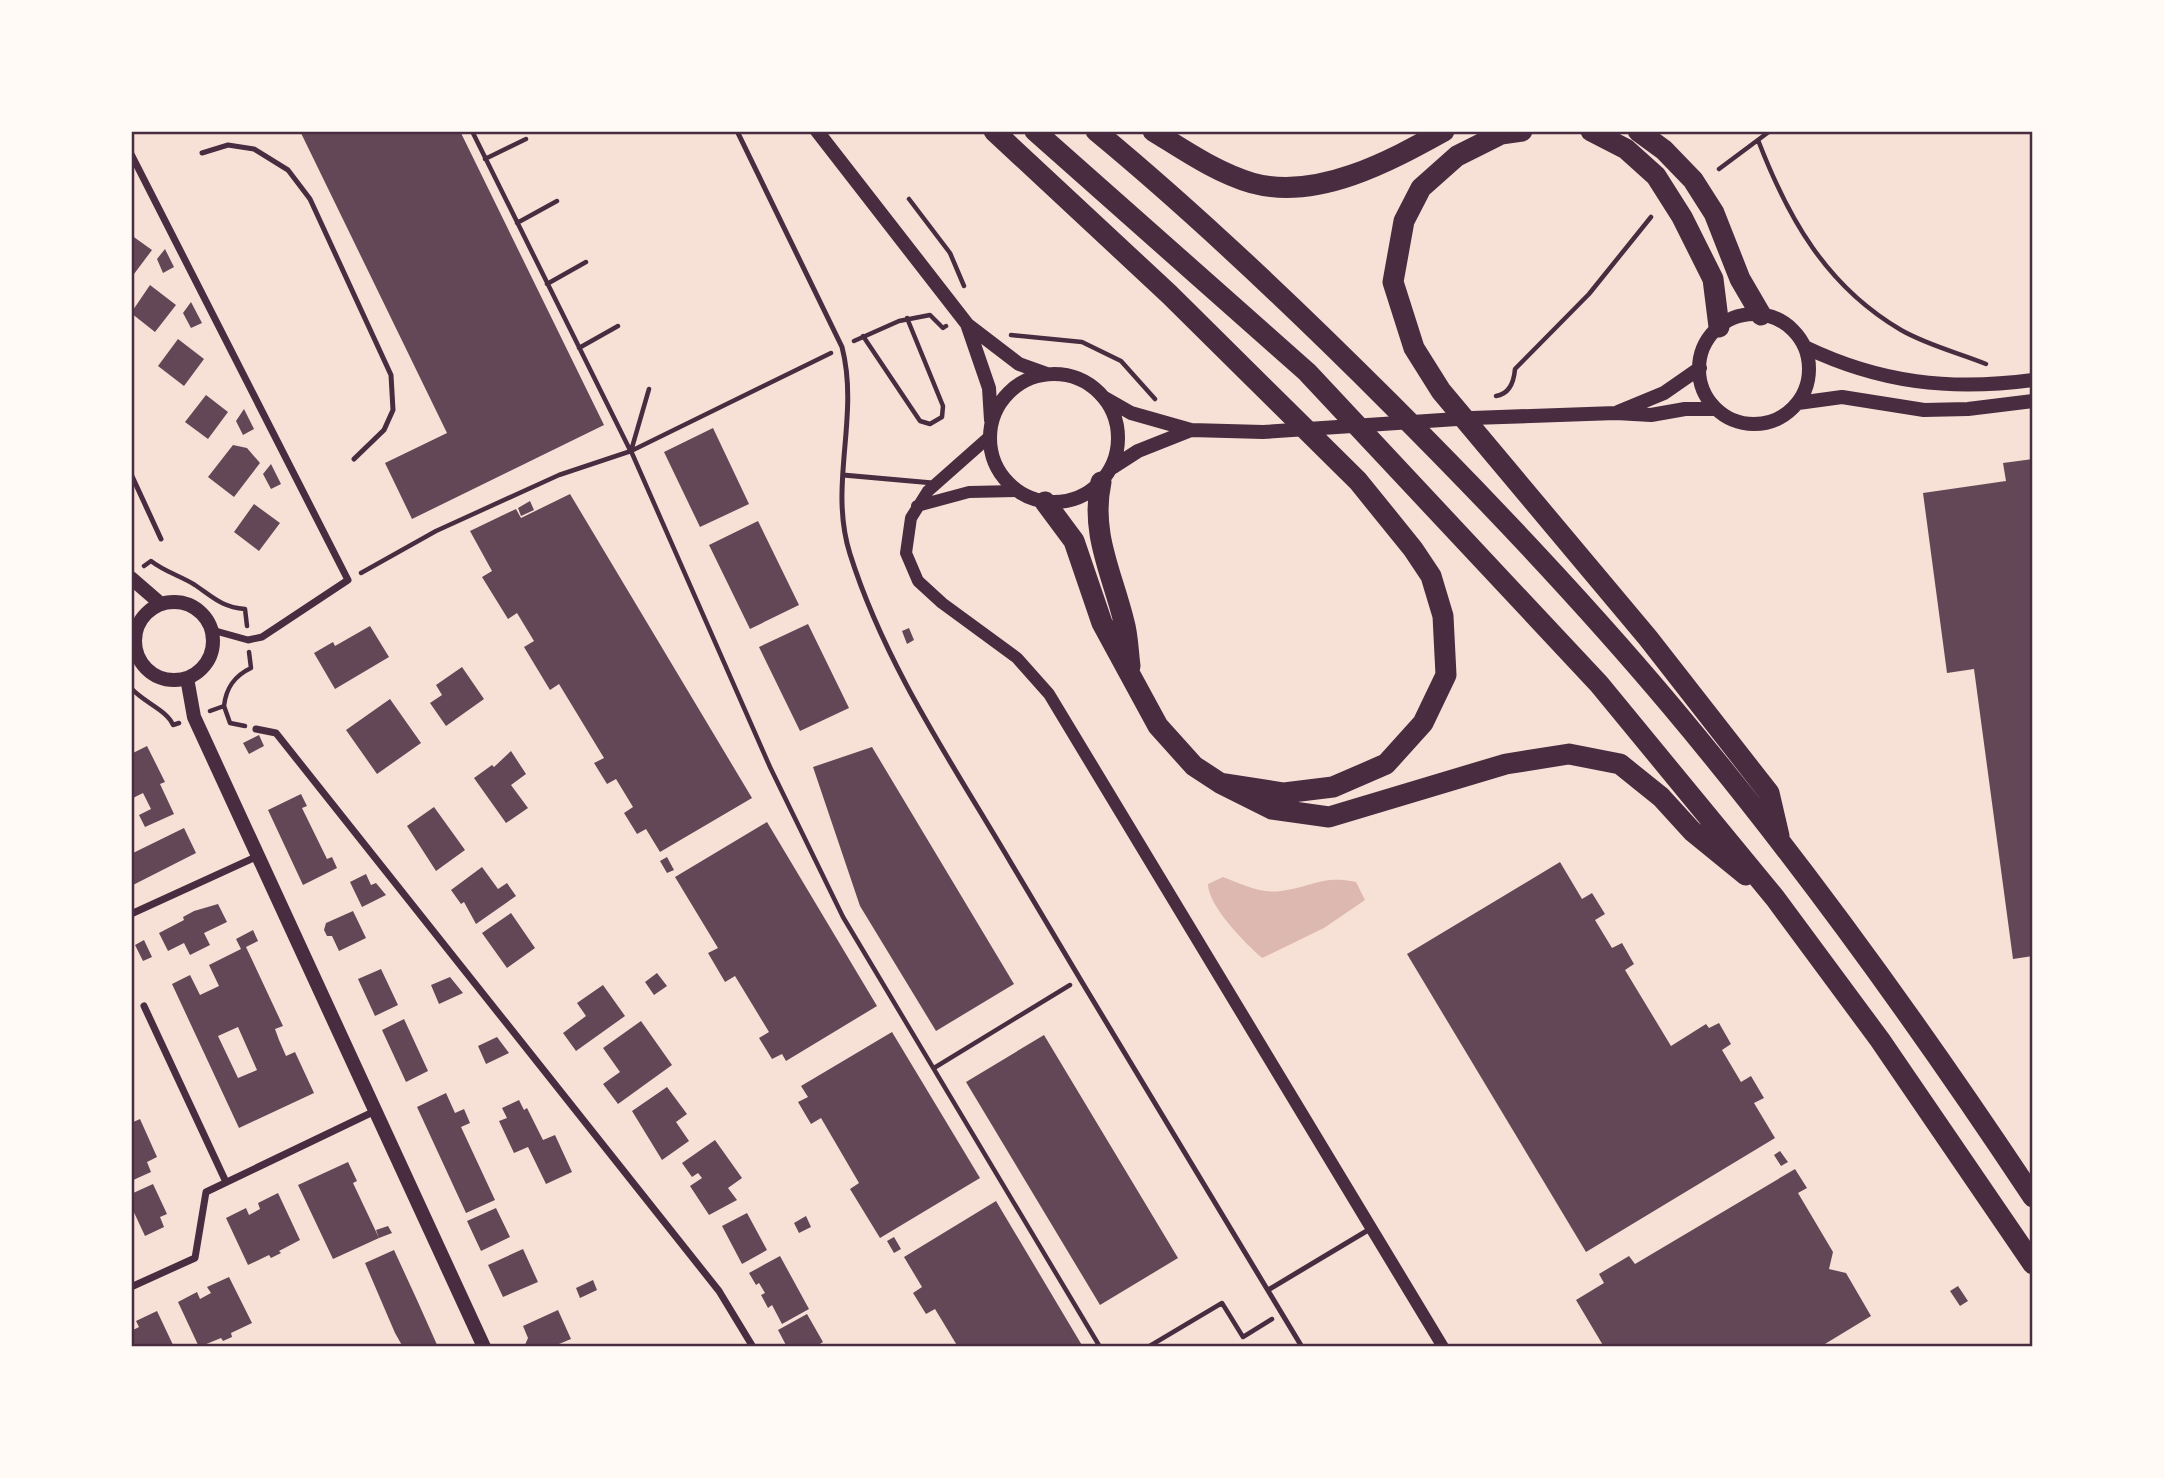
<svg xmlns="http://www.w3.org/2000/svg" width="2164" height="1478" viewBox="0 0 2164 1478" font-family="Overpass,sans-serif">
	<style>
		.water { fill: #dcb8b0 }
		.building { fill: #644757; fill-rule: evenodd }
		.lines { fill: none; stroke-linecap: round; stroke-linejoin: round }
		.path { stroke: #4a2c40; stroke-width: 4.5 }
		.service { stroke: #4a2c40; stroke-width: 5 }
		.minor { stroke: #4a2c40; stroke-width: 7 }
		.tertiary { stroke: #4a2c40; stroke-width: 12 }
		.secondary { stroke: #4a2c40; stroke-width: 14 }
		.motorway { stroke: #4a2c40; stroke-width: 21 }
		.neatline { fill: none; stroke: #4a2c40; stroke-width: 2.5 }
	</style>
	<rect width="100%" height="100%" fill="#f7e1d7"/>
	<path class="water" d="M1223,877c18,7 38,17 58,14 32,-4 41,-16 75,-9l9,18 -41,28 -62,30c-16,-14 -54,-52 -54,-74z"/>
	<path class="building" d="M300,131h160l144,294 -192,94 -27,-56 62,-30z
		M131,235l21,15 -21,28z
		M165,249l9,18 -11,6 -6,-14z
		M150,285l26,20 -21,27 -24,-19z
		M191,302l11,21 -11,5 -8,-15z
		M178,339l26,20 -20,27 -26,-20z
		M206,395l22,17 -20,27 -23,-17z
		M244,409l10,20 -11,6 -7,-14z
		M713,428l36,76 -49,23 -36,-75z
		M233,445l14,3 13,15 -26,34 -26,-20z
		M2033,459v497l-20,3 -39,-290 -27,4 -24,-180 83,-12 -3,-18z
		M271,464l10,20 -10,5 -8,-15z
		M570,494l182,304 -92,54 -14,-23 -9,5 -13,-21 9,-6 -17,-28 -9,5 -13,-21 10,-5 -45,-74 -9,6 -26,-43 10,-6 -17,-28 -9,6 -26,-42 10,-6 -22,-40 46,-22 5,9z
		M530,501l4,9 -13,6 -3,-8z
		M254,504l26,19 -21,28 -25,-19z
		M758,521l41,84 -49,24 -41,-84z
		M808,624l41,84 -49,23 -41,-84z
		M370,626l19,31 -54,32 -21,-36 19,-11 2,4z
		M909,628l5,12 -7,4 -5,-13z
		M462,667l22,32 -38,27 -16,-23 12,-8 -6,-10z
		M390,699l31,44 -44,31 -31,-44z
		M259,735l5,11 -15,8 -6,-11z
		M147,746l18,36 -5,2 14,30 -29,13 -6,-12 12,-6 -8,-16 -12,6v-45z
		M872,747l142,237 -78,47 -76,-125 -47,-139z
		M511,751l15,23 -15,11 17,23 -22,15 -32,-45 18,-13 2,2z
		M301,794l6,12 -5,2 25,51 5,-2 5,11 -34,17 -35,-75z
		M434,807l31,43 -29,21 -29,-45z
		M767,822l110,184 -91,55 -4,-7 -10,5 -13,-21 10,-6 -34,-56 -10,6 -17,-29 10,-5 -43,-71z
		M184,828l12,25 -65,33v-32z
		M667,857l7,13 -7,3 -7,-12z
		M1560,862l22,37 10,-6 13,21 -10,6 17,28 10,-5 12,21 -9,6 46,76 35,-22 3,4 10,-5 12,21 -9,6 19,32 10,-6 13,22 -10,5 21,35 -189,114 -179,-298z
		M482,867l16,22 9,-6 9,13 -40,28 -12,-22 -3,2 -10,-14z
		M366,874l5,11 5,-2 10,12 -24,12 -12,-25z
		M218,904l9,18 -23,11 6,12 -20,10 -6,-12 -16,8 -9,-18 25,-13 -1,-3 11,-6z
		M353,911l13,27 -27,13 -7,-15h-5l-3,-6 2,-7z
		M511,913l24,35 -28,20 -25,-35z
		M253,930l5,11 -12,6 37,79 -8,3 4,11 7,16 9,-4 19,41 -75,35 -67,-144 18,-9 10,20 19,-9 -10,-21 32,-16 -5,-10zM238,1027l19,43 -19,8 -20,-42z
		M144,940l8,17 -9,4 -8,-16z
		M381,969l17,36 -23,11 -17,-37z
		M657,973l10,13 -13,9 -9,-13z
		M450,977l13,16 -24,11 -8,-19z
		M603,985l22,31 -49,35 -13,-18 23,-17 -9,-13z
		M404,1019l24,52 -22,11 -24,-52z
		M641,1021l31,44 -54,39 -15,-20 17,-12 -17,-24z
		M892,1032l88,146 -100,60 -30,-49 9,-6 -38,-65 -10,6 -13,-22 10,-5 -7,-11z
		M1044,1035l134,223 -78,47 -134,-223z
		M497,1037l12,16 -23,11 -8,-18z
		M667,1087l20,27 -11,8 13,19 -27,19 -30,-49z
		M446,1093l9,20 9,-4 6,14 -9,4 34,73 -29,13 -49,-106z
		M519,1100l5,10 3,-2 16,32 12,-5 17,37 -26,12 -18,-37 -14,6 -15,-32 8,-3 -5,-10z
		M140,1119l17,38 -10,5 4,10 -20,9v-58z
		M715,1140l27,38 -14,10 9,12 -28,15 -19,-29 12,-8 -4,-5 -6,4 -10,-14z
		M1780,1151l8,11 -7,4 -7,-11z
		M348,1162l9,19 -4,2 26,55 -46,21 -35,-74z
		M1795,1169l12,19 -9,5 35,59 -4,17 17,4 25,43 -51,31h-216l-28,-47 28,-17 -5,-9 30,-18 6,8z
		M153,1184l14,30 -7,3 4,10 -19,9 -14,-30v-12z
		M278,1193l22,47 -21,11 2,2 -10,5 -2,-3 -21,10 -22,-47 20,-10 3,7 11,-6 -2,-6z
		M996,1201l87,146h-125l-23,-38 -9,5 -13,-21 9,-6 -18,-30z
		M496,1208l14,29 -29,14 -14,-30z
		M747,1213l20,37 -25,14 -20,-38z
		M806,1216l5,11 -12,6 -5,-10z
		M388,1226l4,7 -13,5 -3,-8z
		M894,1237l7,12 -7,4 -7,-12z
		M523,1249l15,33 -35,15 -15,-32z
		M394,1250l23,50 21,47h-35l-8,-14 -30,-70z
		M780,1256l29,53 -27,15 -10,-19 -4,3 -7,-13 4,-2 -6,-10 -3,2 -7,-12z
		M229,1277l23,46 -21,10 1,4 -9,4 -2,-3 -22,9 -21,-45 19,-10 3,7 11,-6 -4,-6z
		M593,1280l4,10 -17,8 -4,-10z
		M1958,1286l10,15 -8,5 -10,-15z
		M558,1310l13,29 -12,5 1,3h-36l4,-9 -5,-12z
		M157,1311l17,36h-43v-16l8,-4 -3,-6z
		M807,1314l16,28 -8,5h-28l-9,-17z"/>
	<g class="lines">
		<path class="path" d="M472,131l158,319
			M1758,140c30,78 68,146 143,190 26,15 58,23 85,34
			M485,159l41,-20
			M1719,169l51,-38
			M909,199l41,54 14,33
			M517,223l40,-22
			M547,284l39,-22
			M1011,335l71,7 39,19 34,38
			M863,336l57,85 10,3 12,-7 1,-11 -36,-88
			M854,341l45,-20 31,-6 13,13 3,-2
			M579,348l39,-22
			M649,389l-18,62 139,316 73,150 257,430
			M1496,396c14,-2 18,-15 19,-27l74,-75 62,-77
			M144,566l7,-5c14,11 30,15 44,24 19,13 27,22 50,24l2,17
			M361,573l75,-42 123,-56 72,-24 200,-98
			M131,688c12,14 36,22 42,37l6,-2
			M224,706c2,-18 10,-30 27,-38l-2,-16
			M210,711l14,-5 6,17 15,3
			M934,1068l136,-83
			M1148,1347l74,-44 21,34 29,-18"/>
		<path class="service" d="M737,131l105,216c18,70 -14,138 8,207 35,111 102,209 161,309 96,162 194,323 291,484
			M202,153l26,-8 26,4 34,21 22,29 81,176 2,35 -9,20 -30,29
			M131,474l30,65
			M843,475l90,8
			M1268,1290l102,-61"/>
		<path class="minor" d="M131,154l217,426 -86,57 -14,3 -36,-10
			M131,643l4,-1
			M256,729l20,4 443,558 34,56
			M131,914l127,-58
			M144,1006l82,176
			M131,1287l64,-29 11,-66 169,-81"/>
		<path class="tertiary" d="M989,437l-61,54 -17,27 -5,35 12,28 24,22 75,55 32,36 394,653
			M917,506l52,-14 47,-1"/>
		<path class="secondary" d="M817,131l150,193 22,64 2,32
			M1699 369a55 55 0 1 1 110 0a55 55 0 1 1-110 0Z
			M968,325l51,39 28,10
			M1805,347c75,36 145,44 228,33
			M990 438a64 64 0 1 1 128 0a64 64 0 1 1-128 0Z
			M1103,397l28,16 60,17 72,2 209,-14 144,-5 35,2 34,-6h31
			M1798,403l44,-6 82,13 44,-1 65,-8
			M1618,412l46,-19 36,-25
			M1110,469l28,-18 53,-21
			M131,578l30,26
			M135 641a39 39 0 1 1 78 0a39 39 0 1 1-78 0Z
			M187,678l7,39 290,630"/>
		<path class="motorway" d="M994,131l175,163 189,187 55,68 18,27 12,40 3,59 -23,48 -37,41 -53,23 -49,6 -64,-10
			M1035,131l272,241 292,312 176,214 105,142 153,224
			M1096,131c103,85 200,178 294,272 98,98 193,198 282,304 130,155 249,321 361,490
			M1153,131c31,19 64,42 99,52 65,18 138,-22 192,-52
			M1522,131l-21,3 -44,22 -36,32 -17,33 -11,61 21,66 27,43 207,247 121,155 10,43
			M1591,131l35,18 30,27 26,41 31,62 6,48
			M1638,131l26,19 29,30 21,33 26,66 21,36
			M1101,482c-11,51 11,91 23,140 4,14 4,29 6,44
			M1045,502l29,39 28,82 56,103 36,40 26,17 52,26 57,8 177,-53 63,-10 51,10 41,33 31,34 54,44"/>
	</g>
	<rect width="2164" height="1478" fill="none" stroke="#fffaf5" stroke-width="266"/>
	<rect x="133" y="133" width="1898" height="1212" class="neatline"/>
</svg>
